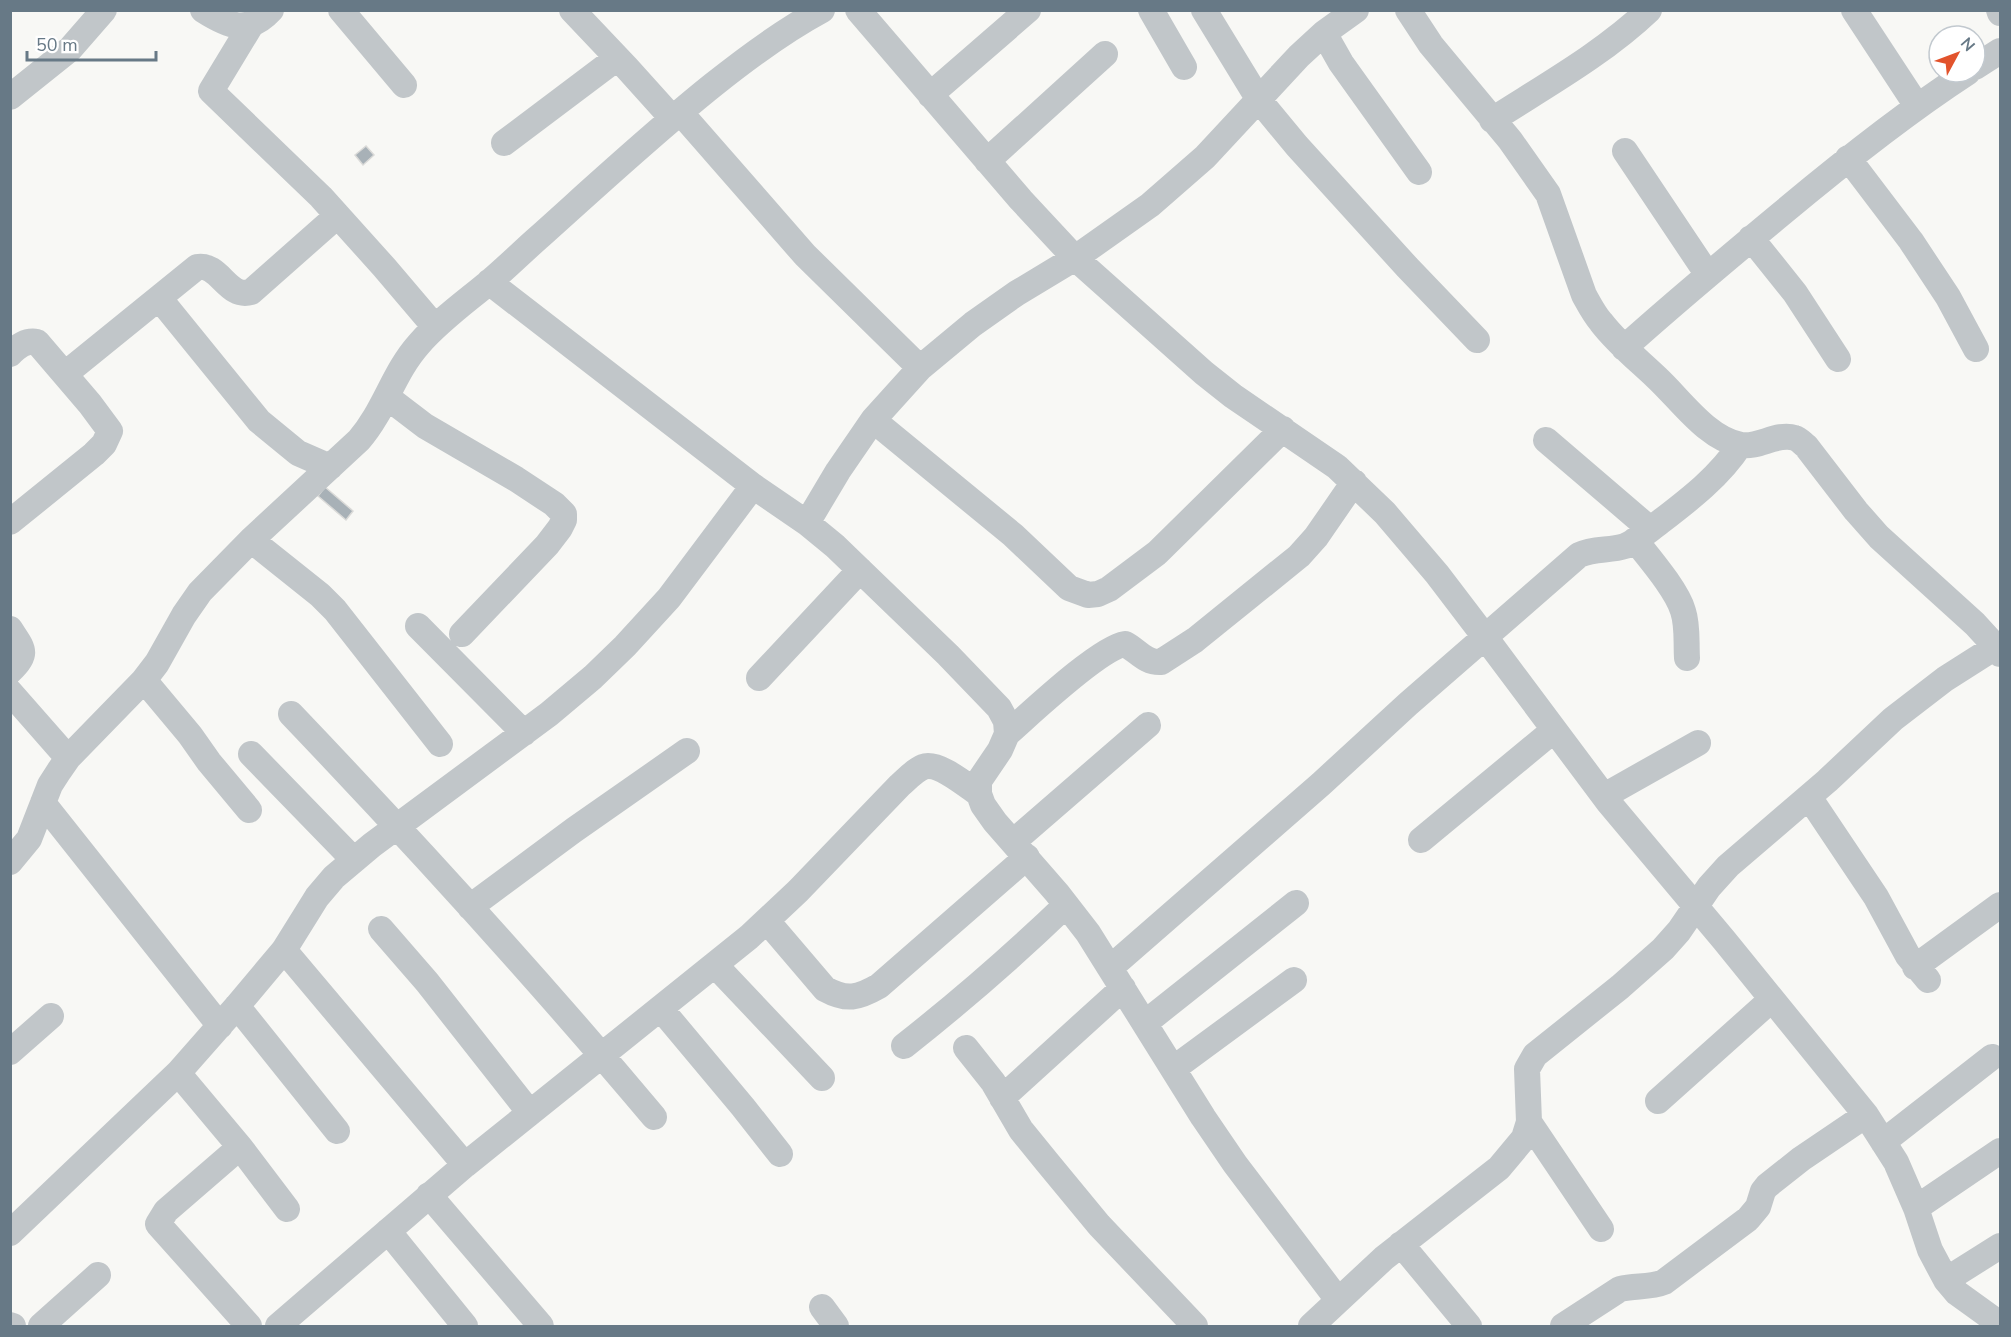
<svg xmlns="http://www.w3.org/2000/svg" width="2011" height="1337" viewBox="0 0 2011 1337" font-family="'Nunito Sans',sans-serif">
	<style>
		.building { fill: #a8b1b7; stroke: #dadad8; stroke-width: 1.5 }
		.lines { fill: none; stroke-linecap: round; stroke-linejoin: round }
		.minor { stroke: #c1c6c9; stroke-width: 26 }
	</style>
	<rect width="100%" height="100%" fill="#f8f8f5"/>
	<path class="building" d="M366,146l8,9 -11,10 -8,-10z
		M325,487l28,24 -7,9 -28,-24z"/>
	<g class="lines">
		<path class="minor" d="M203,10c25,16 45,25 68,0
			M341,10l63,75
			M572,10l55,58 45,50
			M858,10l163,190 54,58 129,115 29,23 104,71 48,46 52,61 48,63 124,166 115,137 142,175 30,47 20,46 14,42 16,30 11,13 43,31
			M1151,10l33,57
			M1204,10l55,90 38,46 110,121 70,73
			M1408,10l23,35 79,95 38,54 36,101c5,9 10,19 17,27 16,21 36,37 55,55 25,23 50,61 85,68 18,3 36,-13 54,-7 4,1 8,6 11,8l50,65 23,26 96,87 21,23 4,7
			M1854,10l63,96
			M1999,10l1,3
			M251,25l-40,66 110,106 63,70 51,60
			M1324,33l17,30 78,109
			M1975,67l25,-16
			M930,95l98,-85
			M10,97l60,-48 34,-39
			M680,112l125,143 115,113
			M1492,120c53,-34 112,-67 157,-110
			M504,143l113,-85
			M1625,151l83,124
			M1848,158l63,83 37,56 28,52
			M987,161l118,-107
			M1751,238l44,55 43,66
			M489,282l264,204 54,37 28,23 113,109 51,53 7,13 1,13 -7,16 -21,31v13l4,11 12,17 62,71 31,40 115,184 32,47 103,136
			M159,298l100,123 39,32 32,14
			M1624,348c51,-46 104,-90 157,-134 61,-51 121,-99 187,-142
			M10,354c8,-8 16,-14 27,-12l53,62 20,27 -6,13 -10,10 -84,68
			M65,374l132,-107c23,-4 30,32 54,25l86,-76
			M387,397l38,29 91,53 38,25 10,10v6l-4,8 -13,17 -85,89
			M873,420l140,115 56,53 19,7 10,-1 11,-5 48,-36 126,-124
			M1546,440l104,89
			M807,523l31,-52 35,-51 47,-52 53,-44 44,-31 58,-35 75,-53 55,-48 94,-101 25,-23 32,-23
			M251,540l69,55 15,15 105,134
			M1635,540c14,18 42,50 48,71 5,15 3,31 4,47
			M418,626l106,107
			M10,629c12,19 20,24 0,42
			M759,678l101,-108
			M144,680l46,55 19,27 40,48
			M10,692l58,66
			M291,714c125,131 247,265 363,403
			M1007,734c23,-20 92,-86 118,-90 12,6 20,19 36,18l34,-22 104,-84 17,-19 38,-55
			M251,754l102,105
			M1604,796l94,-53
			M1809,797l67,100 32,59 20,24
			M43,803l177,223
			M1421,840l133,-110
			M1013,842l135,-117
			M10,862l19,-23 21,-54 9,-14 9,-13 76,-78 13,-17 27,-48 16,-23 51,-52 108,-100c26,-30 34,-67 60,-96 20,-23 45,-41 68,-60 18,-15 34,-31 51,-46 58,-52 115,-105 175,-153 35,-28 70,-54 109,-75
			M470,907l104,-77 113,-79
			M767,921l58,68c22,12 33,9 54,-3l148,-129
			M381,929l46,53 103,131
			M284,950l181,215
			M715,965l107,113
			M1915,967l85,-62
			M1110,968l211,-184 87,-80 171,-149c15,-7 31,-4 46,-9 12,-5 24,-16 35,-24 30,-23 60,-46 80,-77
			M237,1006l100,125
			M661,1009l82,98 37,47
			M1145,1023l151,-120
			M904,1046c57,-45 110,-91 162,-141
			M966,1048l27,34 28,48 26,32 52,63 96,101
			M10,1052l41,-36
			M1173,1069l121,-89
			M178,1073l62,74 47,62
			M1002,1098l121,-110
			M1658,1101l113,-101
			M1529,1122l72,107
			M1883,1142l109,-85
			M240,1147l-74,64 -8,13 91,102
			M429,1195l112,131
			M1916,1208l84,-57
			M388,1231l77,95
			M10,1233l168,-160 59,-67 47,-56 33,-53 17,-20 38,-32 177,-131 44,-37 32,-31 44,-48 84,-112
			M1401,1244l68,82
			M1946,1280l54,-34
			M822,1307l14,19
			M10,1325l3,1
			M41,1326l57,-51
			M278,1326l187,-161 284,-228 49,-46 102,-106c7,-6 15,-15 23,-18 15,-6 44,19 56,27
			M1311,1326l73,-68 115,-90 25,-30 5,-16 -2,-53 8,-14 85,-68 43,-38 16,-18 30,-44 19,-21 99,-85 66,-62 52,-40 55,-35
			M1563,1326l57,-37c15,-4 29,-1 44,-7l84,-63 10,-12 5,-16 4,-5 34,-27 65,-44"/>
	</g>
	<rect width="2011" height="1337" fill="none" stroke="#677986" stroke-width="24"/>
	<g transform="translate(1957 54) rotate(49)"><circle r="28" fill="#ffffff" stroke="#c2c9cf" stroke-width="1.5"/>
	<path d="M0-4.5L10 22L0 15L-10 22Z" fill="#e2532c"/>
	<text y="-9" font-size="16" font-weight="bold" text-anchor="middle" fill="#677986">N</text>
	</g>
	<path d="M27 51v9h129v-9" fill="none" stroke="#677986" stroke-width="3"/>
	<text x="36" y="51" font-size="18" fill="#677986" stroke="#ffffff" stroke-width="4.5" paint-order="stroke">50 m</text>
</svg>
